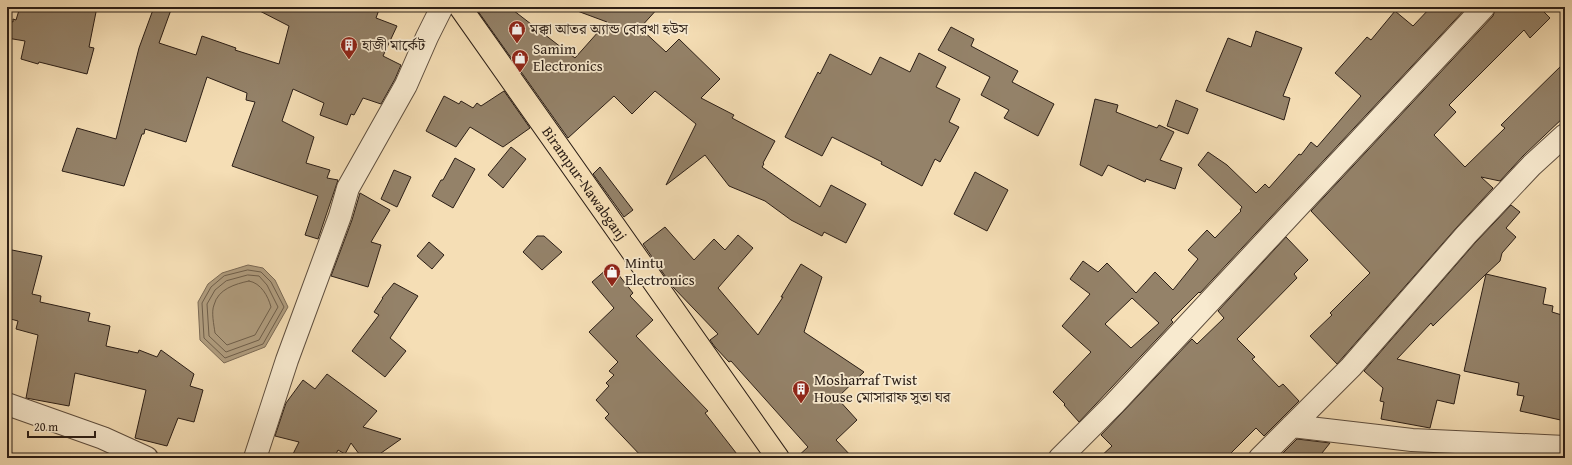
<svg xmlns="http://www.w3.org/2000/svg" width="1572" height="465" viewBox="0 0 1572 465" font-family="'Gentium Book Plus','Noto Serif Bengali',serif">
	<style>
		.water { fill: #b09d7f; stroke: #7b6a55 }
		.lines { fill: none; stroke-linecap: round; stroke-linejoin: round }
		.shore { stroke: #6e5e4a; stroke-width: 1 }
		.building { fill: #948269; stroke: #2b1e16; fill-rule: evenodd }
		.minor-casing { stroke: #5e4e3e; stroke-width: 24 }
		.major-casing { stroke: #2b1e16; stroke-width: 24 }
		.minor { stroke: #f8eacf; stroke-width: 22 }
		.major { stroke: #f5deb5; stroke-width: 22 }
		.labels { text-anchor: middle; stroke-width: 3.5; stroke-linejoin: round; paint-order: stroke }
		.poi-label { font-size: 15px; fill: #2b1e16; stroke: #f8eacf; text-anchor: start }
		.street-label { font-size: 15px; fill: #2b1e16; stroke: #f8eacf }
	</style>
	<rect width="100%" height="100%" fill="#f5deb5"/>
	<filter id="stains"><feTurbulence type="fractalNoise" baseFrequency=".005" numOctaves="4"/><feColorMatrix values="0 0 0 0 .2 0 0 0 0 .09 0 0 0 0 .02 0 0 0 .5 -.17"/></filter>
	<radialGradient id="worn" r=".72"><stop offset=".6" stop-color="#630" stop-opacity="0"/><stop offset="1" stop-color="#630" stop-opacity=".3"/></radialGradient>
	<path class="water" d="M248,265l15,3 12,12 13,27 -23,40 -41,16 -24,-23 -2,-38 10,-18 14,-11z"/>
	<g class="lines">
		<path class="shore" d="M248,270l13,2 10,10 13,25 -21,37 -38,14 -21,-20 -2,-35 9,-16 13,-11z
			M248,275l11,1 8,9 11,22 -19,33 -33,12 -17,-16 -2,-32 8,-14 11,-9z
			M249,281c12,2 19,15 22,26l-16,28 -28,10 -12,-12c-1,-8 -4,-21 -1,-28 4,-16 21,-21 35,-24z"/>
	</g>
	<path class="building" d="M20,7h77l-8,40 5,1 -7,26 -48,-12 -1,2 -17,-5 4,-18 -18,-3v-18l6,2v-3l3,1z
		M154,7h18l-13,36 37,12 6,-19 34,12 -1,2 44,14 10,-38 -37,-19h128l-4,11 21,8 -14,30 18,9 -6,14 -14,25 -18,-6 -9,17 -3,-1 -4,11 -27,-10 4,-12 -31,-14 -11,32 32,16 -8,26 24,7 -3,8 11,2 -20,59 -13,-4 13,-39 -86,-30 23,-64 -9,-2 1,-7 -40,-16 -21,65 -41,-13 -1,5h-2l-18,52 -62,-15 15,-43 39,11 23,-91z
		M475,7h34l66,51 32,-36 -35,-13v-2h87l-19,21 26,24 13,-13 41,40 -19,19 33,17 -2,3 43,23 -12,22 1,1 -2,3 58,40 11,-22 35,19 -20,39 -22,-11 -2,4 -31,-16 -26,-19 -36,-15 -24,-31 -39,30 30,-61 -41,-33 -23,23 -18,-18 -46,42z
		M1431,7h36l-267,286 -1,-1 -28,28 2,2 -94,100 -15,-17 1,-1 -12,-12 38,-40 -29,-26 28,-32 -20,-15 13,-18 15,11 9,-9 29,30 19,-21 18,18 25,-31 -10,-9 19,-20 8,8 26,-27 -1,-1 2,-3 -44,-42 10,-13 19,13 29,28 9,-9 4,4 30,-34 2,1 10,-13 6,5 44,-51 -26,-23 32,-36 4,3 24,-29 18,15zM1132,298l27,25 -28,25 -26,-24z
		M1496,7h43l11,11 -20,20 -6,-8 -75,75 7,7 -22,23 31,32 40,-39 -4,-3 64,-63v54l-42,40 -23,25 -19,-4 12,11 -36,39 -120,137 -27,-28 22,-21 -2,-2 40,-40 -59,-62 182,-195z
		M951,27l23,12 -3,7 47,25 -6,11 42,22 -16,32 -34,-18 5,-8 -28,-15 9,-18 -52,-27z
		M1256,31l46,17 -19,48 7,2 -6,22 -78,-29 22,-53 23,9z
		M919,53l27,14 -10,20 24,12 -11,23 10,5 -19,35 -5,-3 -13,27 -41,-22 1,-2 -50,-25 -10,19 -37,-19 33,-65 2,2 10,-20 41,21 9,-18 30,15z
		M504,91l26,37 -27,19 -33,-20 -14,20 -30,-16 18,-35 15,8 2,-3 12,7 4,-5 4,3z
		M1095,99l23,6 -2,7 41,16 2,-3 15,7 -14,28 22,8 -7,21 -29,-10 -1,3 -37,-17 -6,11 -22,-11z
		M1176,100l22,9 -10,25 -21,-8z
		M511,147l15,12 -23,29 -15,-13z
		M455,158l20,11 -22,39 -21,-12 9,-16h2z
		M600,167l33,43 -9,7 -31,-43z
		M394,170l17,7 -14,30 -16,-8z
		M975,172l33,18 -21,41 -33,-17z
		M360,193l30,17 -19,32 10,3 -13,42 -37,-11 21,-56z
		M1511,205l9,7 -14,16 10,9 -14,16 -2,8 -14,13 60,14 -3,16 10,2 -1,6 13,4v105l-45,-10 4,-15 -7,-1 2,-12 -55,-12 22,-97 -53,52 -2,-3 -34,36 63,16 -6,29 -17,-4 -7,28 -49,-9 3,-17 -4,-1 3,-13 -19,-17 111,-128z
		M665,227l29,33 20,-21 11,11 13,-15 15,13 -35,40 40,47 25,-38h-2l20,-33 21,13 -18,55 60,40 -27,26 20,22 -21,20 17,18h-57l12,-11 -77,-86 -2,1 -14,-15 -5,-7 8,-6 -46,-48 -29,-42z
		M537,236h7l18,16 -20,18 -19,-18z
		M1286,237l22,23 -14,14 3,4 -60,61 18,18 -3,2 27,28 4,-3 16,17 -35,35 -8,-8 -30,30h-127l13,-12 -11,-11 91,-96 5,5 27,-26 -6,-7z
		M429,242l15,13 -12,14 -15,-13z
		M7,249l35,7 -10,38 9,2 -1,6 50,11 -2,8 22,5 -4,20 32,7 1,-3 18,7 4,-7 33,24 -4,12 13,4 -9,32 -16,-4 -11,28 -32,-8 11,-48 -71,-17 -6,33 -43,-8 12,-63 -22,-6 2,-8 -11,-3z
		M607,269h7l19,24 -3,3 23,24 -17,16 72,75 -3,2 35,45h-97l-38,-40 4,-4 -13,-14 13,-14 -3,-3 8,-8 -5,-4 9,-9 -29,-30 25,-24 -22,-26z
		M394,283l24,13 -28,42 16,13 -21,26 -33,-26 27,-36 -5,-3 9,-14h-1z
		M327,374l50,37 -14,16 38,12 -27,19h-12l-11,-15 -6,11 -7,-4 -4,8h-43l8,-16 -24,-6 11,-33 17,-23 12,9z
		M1297,439l33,4 -12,15h-33l-3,-4z"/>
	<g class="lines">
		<g class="minor-casing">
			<path id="minor" d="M7,404l96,34 44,20
				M1292,426l120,14 153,7
				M255,458l32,-98 53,-144 8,-28 58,-103 21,-48 15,-30
				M1060,458l54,-54 370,-397
				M1260,458l91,-91 115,-132 66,-70 33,-30"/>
		</g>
		<g class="major-casing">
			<g id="major">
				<path id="s1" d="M460,7l318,451"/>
			</g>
		</g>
		<use href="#minor" class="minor"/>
		<use href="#major" class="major"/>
	</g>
	<defs>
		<g id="shop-pin" transform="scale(0.9)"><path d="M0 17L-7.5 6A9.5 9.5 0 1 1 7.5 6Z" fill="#8f2418" stroke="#f8eacf"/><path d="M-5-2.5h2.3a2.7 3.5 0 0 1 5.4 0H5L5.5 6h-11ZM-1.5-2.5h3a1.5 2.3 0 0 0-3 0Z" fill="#fff"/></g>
		<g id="building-pin" transform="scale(0.9)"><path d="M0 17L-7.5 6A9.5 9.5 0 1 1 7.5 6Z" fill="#8f2418" stroke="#f8eacf"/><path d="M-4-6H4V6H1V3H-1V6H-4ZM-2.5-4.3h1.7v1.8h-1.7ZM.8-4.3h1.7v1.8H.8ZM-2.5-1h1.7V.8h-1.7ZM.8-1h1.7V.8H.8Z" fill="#fff"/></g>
	</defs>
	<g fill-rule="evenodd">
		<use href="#shop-pin" x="517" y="29"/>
		<use href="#building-pin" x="349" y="45"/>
		<use href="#shop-pin" x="520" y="58"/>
		<use href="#shop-pin" x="612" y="272"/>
		<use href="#building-pin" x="801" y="389"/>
	</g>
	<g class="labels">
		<g class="poi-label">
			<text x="530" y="34">মক্কা আতর অ্যান্ড বোরখা হউস</text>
			<text x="362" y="50">হাজী মার্কেট</text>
			<text x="533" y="54">Samim<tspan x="533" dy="17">Electronics</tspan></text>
			<text x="625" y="268">Mintu<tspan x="625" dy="17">Electronics</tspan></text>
			<text x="814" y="385">Mosharraf Twist<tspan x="814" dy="17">House মোসারাফ সুতা ঘর</tspan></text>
		</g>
		<g class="street-label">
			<text dy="5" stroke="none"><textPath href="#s1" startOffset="216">Birampur-Nawabganj</textPath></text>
		</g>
	</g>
	<rect width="1572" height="465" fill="none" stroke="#f5deb5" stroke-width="24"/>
	<rect x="8" y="8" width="1556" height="449" fill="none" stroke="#2b1e16" stroke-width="2"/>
	<rect x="12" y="12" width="1548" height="441" fill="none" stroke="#2b1e16"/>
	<path d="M28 431v6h67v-6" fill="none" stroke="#2b1e16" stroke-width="2"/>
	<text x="34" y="431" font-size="12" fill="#2b1e16" stroke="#f8eacf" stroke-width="3" paint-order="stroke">20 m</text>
	<rect width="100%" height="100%" filter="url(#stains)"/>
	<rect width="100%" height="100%" fill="url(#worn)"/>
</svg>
